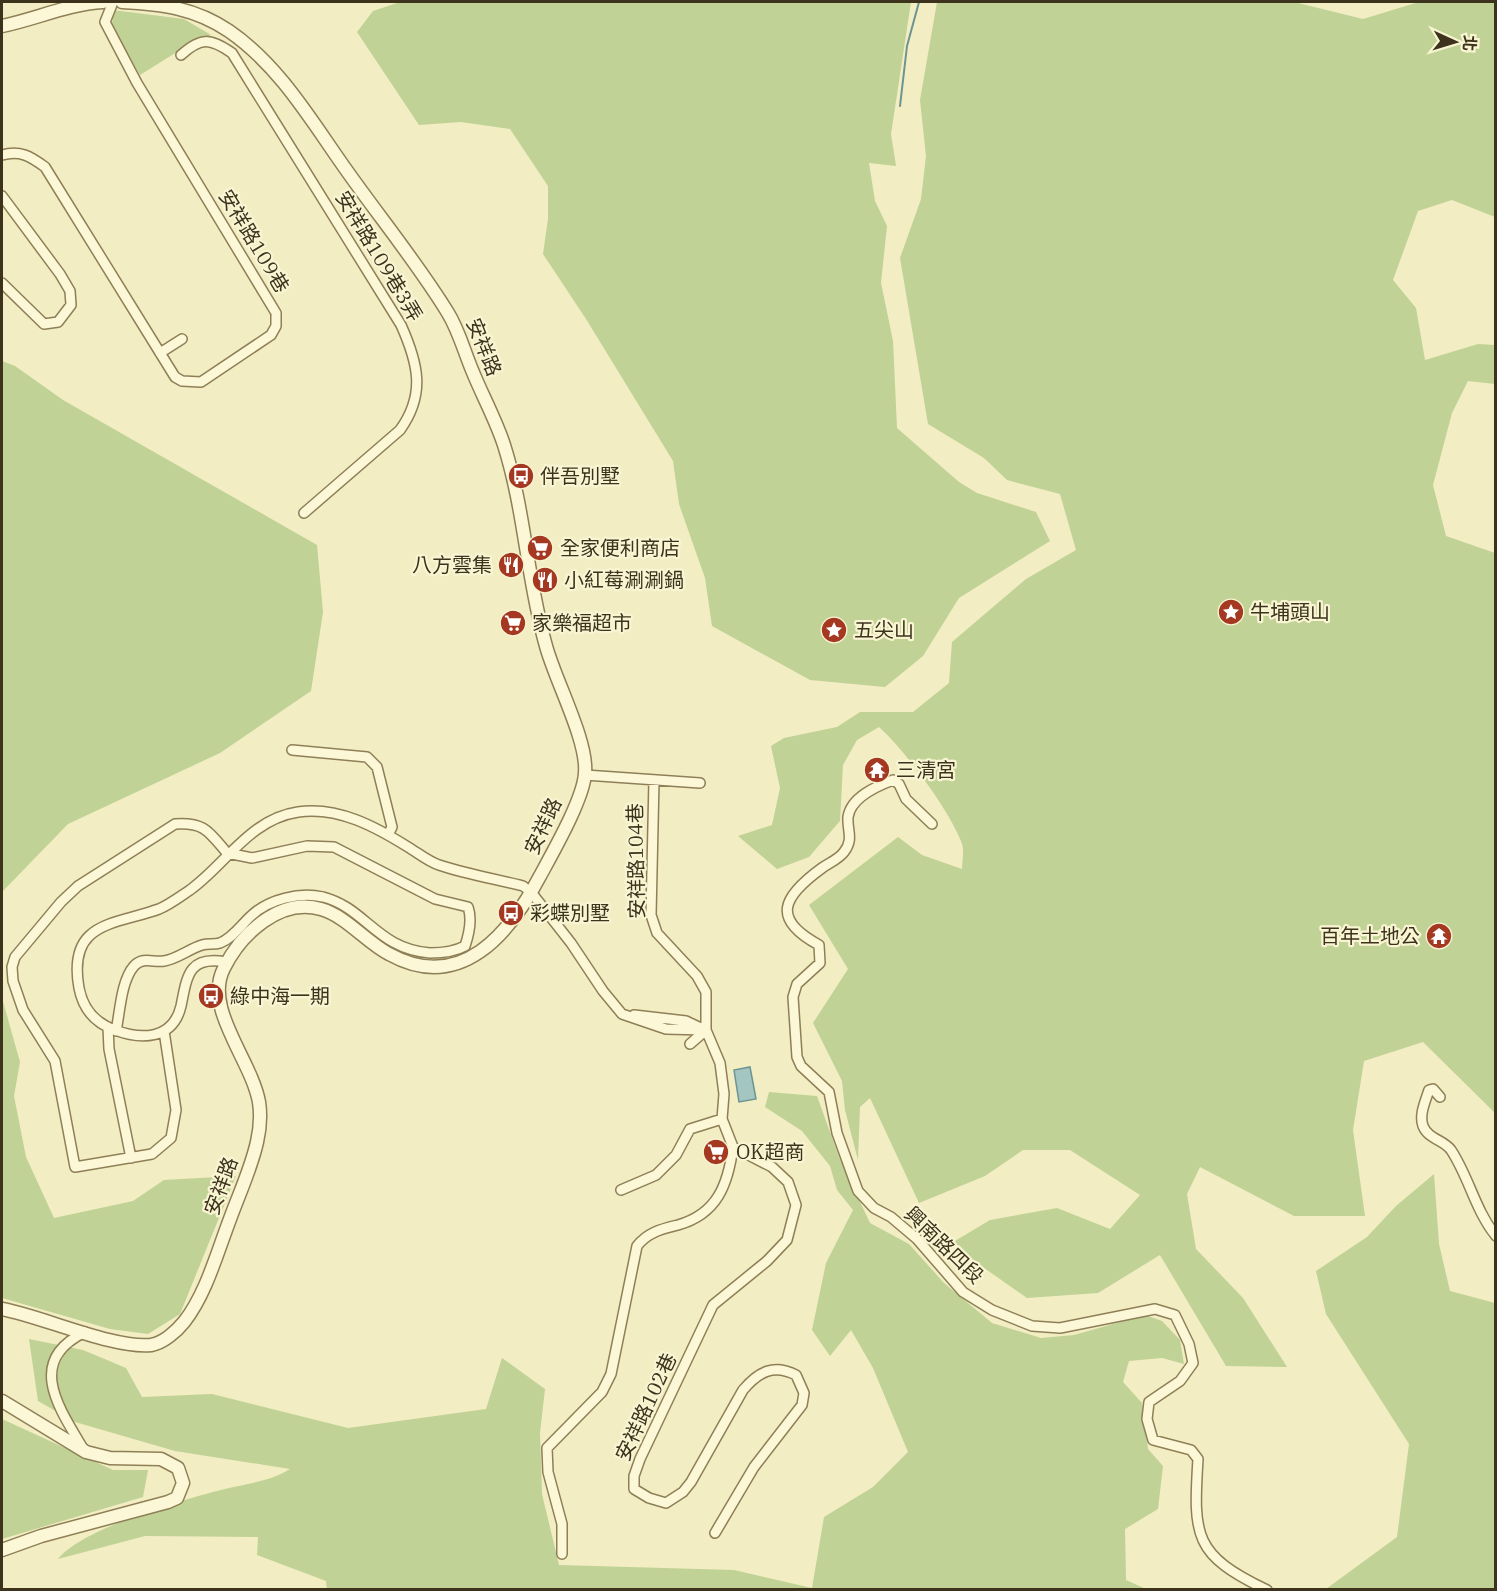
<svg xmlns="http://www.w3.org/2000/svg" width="1497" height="1591" viewBox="0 0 1497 1591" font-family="'IBM Plex Serif','Noto Sans TC',serif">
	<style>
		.green { fill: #c0d295 }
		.water { fill: #a5c5c1; stroke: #6b9492; stroke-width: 1.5 }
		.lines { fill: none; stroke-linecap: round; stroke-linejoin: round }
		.stream { stroke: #6b9492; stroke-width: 2 }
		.minor-casing { stroke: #8f7f57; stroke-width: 12 }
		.tertiary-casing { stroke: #8f7f57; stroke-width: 15 }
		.minor { stroke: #fcf8d7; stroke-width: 9 }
		.tertiary { stroke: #fcf8d7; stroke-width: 12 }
		.labels { text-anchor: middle; stroke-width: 4.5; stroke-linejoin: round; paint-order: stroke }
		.street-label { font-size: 20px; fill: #3d331d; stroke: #f9f5d3 }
		.poi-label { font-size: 20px; fill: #3d331d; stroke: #f9f5d3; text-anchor: start }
	</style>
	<rect width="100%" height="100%" fill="#f2edc3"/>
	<path class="green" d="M400,2h511l-20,132 5,32 -27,-3 6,38 12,25 -6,57 12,58 4,87 62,54 18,11 59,19 14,29 -91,57 -36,58 -38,31 -75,-7 -98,-54 -7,-48 -26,-74 -6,-43 -87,-142 -43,-65 5,-35v-33l-38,-57 -49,-7 -42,3 -62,-93 16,-21z
		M937,2h357l69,17 56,-17h76v215l-43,-17 -34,11 -25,69 23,28 9,52 53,-16 17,1v39l-27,-3 -16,32 -19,72 13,51 49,17v560l-72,-71 -59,19 -11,69 12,86h-71l-94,-49 -13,27 9,55 47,49 44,69 -61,-1 -66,-111 -62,38 -71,5 -77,-54 40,-24 67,-12 53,21 30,-34 -70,-45h-47l-38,26 -66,27 -49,-105 -10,9 -2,53 -13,-50 -3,-29 -29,-58 35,-54 -39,-64 89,-68 24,18 40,14c0,-8 3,-20 -1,-28 -13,-32 -56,-91 -82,-114l-22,13 -14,25 -3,56 -31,36 -32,12 -39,-33 34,-11 8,-37 -9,-42 13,-8 53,-11 23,-15h53l36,-29 3,-41 74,-63 50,-29 -16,-56 -53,-14 -23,-22 -56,-34 -28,-166 21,-59 5,-43 -6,-56z
		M113,10l71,9 27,16 -18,7 -53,33 -28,-49z
		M2,361l13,5 48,34 254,145 6,67 -12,79 -91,62 -152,71 -66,68z
		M2,998l18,64 -6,34 12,61 28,61 79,-17 31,-21 72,-4 -56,138 -32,20 -38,-5 -108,-31z
		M769,1092l48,4 22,61 31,66 39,21 35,39 48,40 49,15 33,-3 71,-20 17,6 18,19 4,24 -22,-6 -33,3 -6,21 19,21 6,46 15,17 -5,43 -33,20 1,51 20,9 -819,1 -1,-9 -69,-26 1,-18 -113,-1 -87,23c24,-31 130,-61 171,-71 21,-5 42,-7 61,-19l-115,-18 -100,-29 -37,-21 -9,-62 54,11 43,18 16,29 70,-3 136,34 138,-19 16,-51 43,31 -5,44 2,61 17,71 175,5 78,18 12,-71 49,-30 35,-35 -35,-84 -22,-38 -21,26 -18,-26 14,-67 27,-53 -16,-20 -7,-24 -28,-35 -37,-24z
		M1434,1174l5,70 11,47 45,12v286h-169l71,-52 12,-93 -83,-130 -10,-43 51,-34 29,-31z
		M2,1419l111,51h35l-5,27 -141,42z"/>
	<path class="water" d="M750,1067l6,32 -17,3 -5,-32z"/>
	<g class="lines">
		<path class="stream" d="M900,106l7,-60 12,-44"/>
		<g class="minor-casing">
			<path id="minor" d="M181,55c20,-18 29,-17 51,-2l169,272c17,38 25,69 -1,105l-96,83
				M2,155c18,-5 28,1 43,12l130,210 7,4 19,1 70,-47 5,-9v-13l-139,-230 -32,-61 8,-20
				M2,196l58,78 10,17 1,14 -13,17 -14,2 -42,-41
				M160,353l22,-14
				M292,750l75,7 10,10 15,60 -4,8
				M585,775l115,8
				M654,780l-3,135 6,18 40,43 9,16v38
				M932,824l-26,-25 -7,-15 -6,-4c-16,6 -42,17 -45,37 -1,14 6,22 -4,35 -5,7 -15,11 -22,16 -40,29 -51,51 -3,77l1,18 -23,21 -4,13 4,60 4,9 28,26 8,41 21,58 16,17 17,9 26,22 46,53 29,18 40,16 28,2 95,-19 20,6 14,29 4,19 -13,18 -31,21 -2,17 6,21 38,10 7,9c-5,78 -4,96 69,131
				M226,962c-38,-7 -39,15 -45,44 -8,34 -40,34 -66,24 -20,-7 -32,-21 -36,-42 -12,-67 36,-63 80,-79 10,-4 22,-13 31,-19 36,-26 60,-71 108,-78 40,-6 78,15 110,35 10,6 21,15 31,18 27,9 56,14 84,21l8,6 40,51 32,48 19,23 44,15 40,1
				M634,1015l52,6 19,9
				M108,1027l1,22 22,109
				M706,1030l14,33 4,31 -2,25 11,28 39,20 16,15 8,23 -9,35 -20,21 -54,44 -73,154 -6,17v13l15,9 17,5 17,-11 8,-10 52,-92c16,-19 31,-26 53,-15l8,18 -2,12 -48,62 -39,66
				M116,1031c4,-19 5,-50 18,-65 9,-10 20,-3 30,-5 13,-2 25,-12 38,-16 6,-2 12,0 18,-2 13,-5 21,-18 31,-27 18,-17 48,-24 72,-19 43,11 54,52 107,56 12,0 24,-1 35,-7 4,-12 7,-28 3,-39l-33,-8 -101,-52 -27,-1 -55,12 -25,-5
				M164,1031l12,79 -5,28 -19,16 -77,13 -20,-106 -32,-51 -10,-29 -1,-14 3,-10 46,-55 17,-16 97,-62c30,-2 34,8 52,29
				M690,1044l16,-14
				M1440,1097l-7,-8 -4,1c-4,12 -10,25 -6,36 5,13 21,14 28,24 18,27 24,60 45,86
				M621,1190l35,-15 20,-20 14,-26 32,-10
				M84,1450c-25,-42 -59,-89 1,-118
				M562,1554v-30l-14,-52 -1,-24 55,-56 9,-18 26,-128c11,-14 25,-17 41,-21 39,-11 50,-40 55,-78"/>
		</g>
		<g class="tertiary-casing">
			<path id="tertiary" d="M2,26c34,-7 66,-22 101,-24
				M2,1309c39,7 112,40 149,36 12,-2 25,-13 33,-23 22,-28 33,-69 46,-103 9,-25 21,-50 27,-77 3,-13 4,-27 2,-40 -8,-43 -56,-94 -35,-134 17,-34 56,-71 97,-59 25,7 45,33 68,45 72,40 121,-21 151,-78 13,-24 44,-78 45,-103 3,-32 -30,-93 -39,-127 -19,-66 -21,-135 -42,-201 -8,-25 -22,-50 -32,-75 -8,-19 -13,-39 -24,-57 -30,-49 -67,-94 -101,-142 -35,-49 -67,-105 -118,-140 -34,-23 -67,-27 -107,-29
				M2,1401l84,51 24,6 51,1 17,9 5,15 -6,15 -9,4 -127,34 -39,14"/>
		</g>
		<use href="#minor" class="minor"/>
		<use href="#tertiary" class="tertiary"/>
	</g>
	<defs>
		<g id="bus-disc" transform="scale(1.35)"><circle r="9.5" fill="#a43821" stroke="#f9f5d3"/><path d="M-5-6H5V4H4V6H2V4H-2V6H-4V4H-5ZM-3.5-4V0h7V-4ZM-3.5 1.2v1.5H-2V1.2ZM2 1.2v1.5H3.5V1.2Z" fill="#fff"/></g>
		<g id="supermarket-disc" transform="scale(1.35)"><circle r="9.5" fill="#a43821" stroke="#f9f5d3"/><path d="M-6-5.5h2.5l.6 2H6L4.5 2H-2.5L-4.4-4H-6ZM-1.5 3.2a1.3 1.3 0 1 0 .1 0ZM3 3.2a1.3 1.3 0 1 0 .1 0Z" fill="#fff"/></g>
		<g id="restaurant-disc" transform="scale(1.35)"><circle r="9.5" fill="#a43821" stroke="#f9f5d3"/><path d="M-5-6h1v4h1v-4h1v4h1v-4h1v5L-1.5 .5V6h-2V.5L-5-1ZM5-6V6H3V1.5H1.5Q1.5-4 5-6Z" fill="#fff"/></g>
		<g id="sight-disc" transform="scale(1.35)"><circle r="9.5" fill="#a43821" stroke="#f9f5d3"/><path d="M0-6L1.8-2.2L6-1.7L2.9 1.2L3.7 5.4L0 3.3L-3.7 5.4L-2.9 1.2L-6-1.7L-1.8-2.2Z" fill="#fff"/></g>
		<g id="temple-disc" transform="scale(1.35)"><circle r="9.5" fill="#a43821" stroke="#f9f5d3"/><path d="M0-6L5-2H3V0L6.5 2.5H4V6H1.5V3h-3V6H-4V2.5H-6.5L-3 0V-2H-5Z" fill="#fff"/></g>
	</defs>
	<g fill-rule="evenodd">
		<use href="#bus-disc" x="521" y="476"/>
		<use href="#supermarket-disc" x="540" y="548"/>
		<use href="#restaurant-disc" x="511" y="565"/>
		<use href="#restaurant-disc" x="545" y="580"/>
		<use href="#sight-disc" x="1231" y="612"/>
		<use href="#supermarket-disc" x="513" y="623"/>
		<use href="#sight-disc" x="834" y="630"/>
		<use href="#temple-disc" x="877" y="770"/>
		<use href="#bus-disc" x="511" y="913"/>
		<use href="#temple-disc" x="1439" y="936"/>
		<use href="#bus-disc" x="211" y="996"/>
		<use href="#supermarket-disc" x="716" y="1152"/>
	</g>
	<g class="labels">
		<g class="street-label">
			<text transform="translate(254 241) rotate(59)" y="7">安祥路109巷</text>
			<text transform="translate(379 256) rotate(59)" y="7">安祥路109巷3弄</text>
			<text transform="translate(484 347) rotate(68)" y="7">安祥路</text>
			<text transform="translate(543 826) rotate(-65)" y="7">安祥路</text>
			<text transform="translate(636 861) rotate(-91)" y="7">安祥路104巷</text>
			<text transform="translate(221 1186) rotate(-70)" y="7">安祥路</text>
			<text transform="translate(944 1245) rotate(44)" y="7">興南路四段</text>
			<text transform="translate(646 1407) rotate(-65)" y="7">安祥路102巷</text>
		</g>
		<g class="poi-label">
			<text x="540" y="483">伴吾別墅</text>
			<text x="560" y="555">全家便利商店</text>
			<text x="492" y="572" text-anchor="end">八方雲集</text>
			<text x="564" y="587">小紅莓涮涮鍋</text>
			<text x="1250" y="619">牛埔頭山</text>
			<text x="532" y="630">家樂福超市</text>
			<text x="854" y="637">五尖山</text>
			<text x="896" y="777">三清宮</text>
			<text x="530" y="920">彩蝶別墅</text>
			<text x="1420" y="943" text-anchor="end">百年土地公</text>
			<text x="230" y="1003">綠中海一期</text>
			<text x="736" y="1159">OK超商</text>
		</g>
	</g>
	<rect width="1497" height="1591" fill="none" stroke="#3d331d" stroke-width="6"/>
	<g transform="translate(1455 42) rotate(94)" stroke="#f9f5d3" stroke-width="4.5" paint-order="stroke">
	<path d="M0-4.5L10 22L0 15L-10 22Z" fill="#3d331d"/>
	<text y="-9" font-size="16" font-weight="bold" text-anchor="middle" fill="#3d331d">北</text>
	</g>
</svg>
